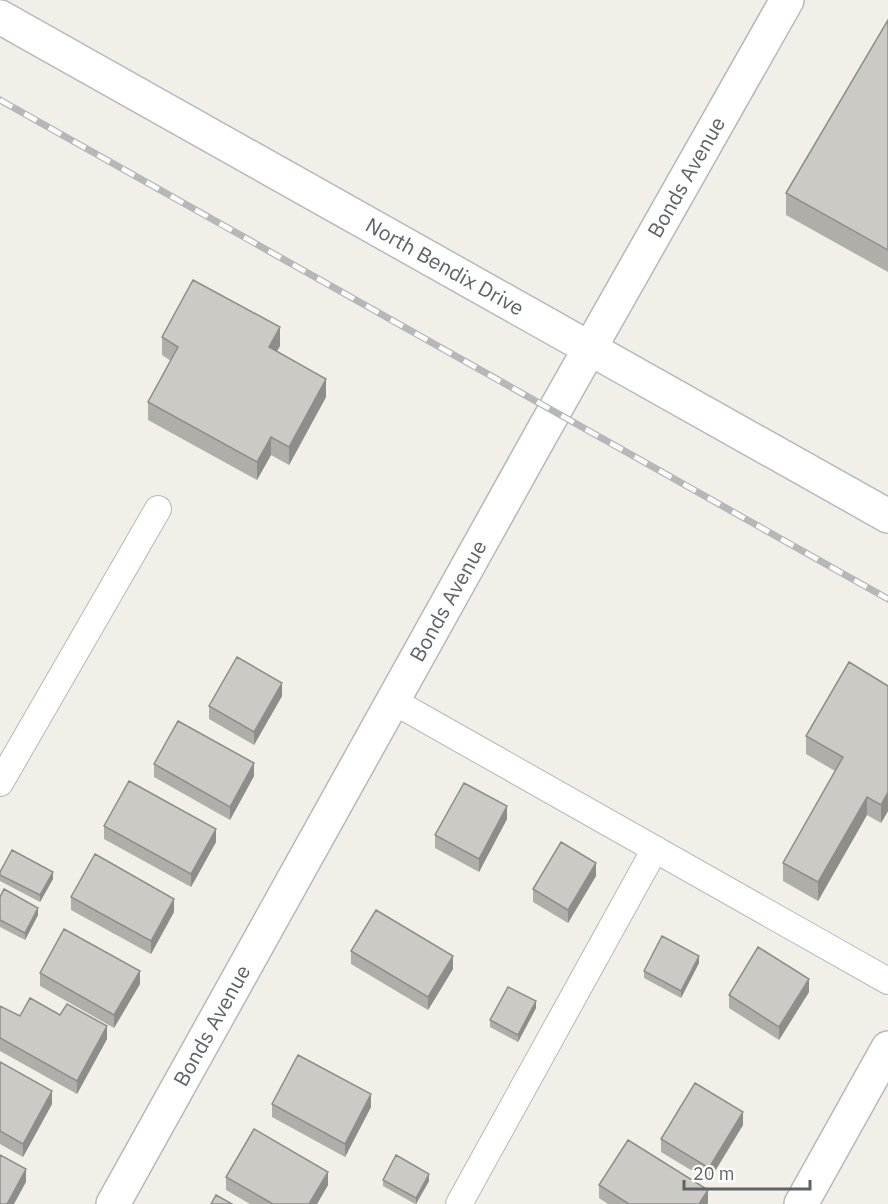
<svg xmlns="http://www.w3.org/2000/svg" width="888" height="1204" viewBox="0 0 888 1204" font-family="'IBM Plex Sans',sans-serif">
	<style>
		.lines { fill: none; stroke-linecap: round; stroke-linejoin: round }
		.lane-casing { stroke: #b5b8bc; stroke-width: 28 }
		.street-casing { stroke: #b5b8bc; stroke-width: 36 }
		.secondary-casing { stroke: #b6babf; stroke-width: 36 }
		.lane { stroke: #fff; stroke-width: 26 }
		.street { stroke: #fff; stroke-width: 33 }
		.secondary { stroke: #fff; stroke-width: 33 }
		.rail-casing { stroke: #b6b7b8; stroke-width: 7 }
		.rail { stroke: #fff; stroke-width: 4.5; stroke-dasharray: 14; stroke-linecap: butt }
		.wall { fill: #afaea9 }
		.shaded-wall { fill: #8f8d8a }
		.building { fill: #cccac5; stroke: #8f8d8a; stroke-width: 1.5 }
		.labels { text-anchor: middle; stroke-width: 4.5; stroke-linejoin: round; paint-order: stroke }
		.street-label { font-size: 21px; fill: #5f6368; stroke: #fff }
	</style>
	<rect width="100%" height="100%" fill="#f1efe8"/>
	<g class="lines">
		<g class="lane-casing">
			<path id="lane" d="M393,701l495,280
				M0,783l158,-274
				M459,1204l196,-355"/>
		</g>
		<g class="street-casing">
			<g id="street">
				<path id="s1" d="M113,1204l430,-773 244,-431"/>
				<path d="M801,1204l87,-156"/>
			</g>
		</g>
		<g class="secondary-casing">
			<g id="secondary">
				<path id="s2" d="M0,17l888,499"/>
			</g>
		</g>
		<use href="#lane" class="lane"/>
		<use href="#street" class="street"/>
		<use href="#secondary" class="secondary"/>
		<g class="rail-casing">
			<path id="rail" d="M0,100l888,499"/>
		</g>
		<use href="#rail" class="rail"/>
	</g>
	<path class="wall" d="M888,20v252l-102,-57v-22z
		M162,337l118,9 -3,5 49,46 -37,68 -18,-10 -14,25 -109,-60v-18l23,-41 -9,-6z
		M888,686v125l-7,12 -14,-8 -49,86 -35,-20v-18l52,-92 -29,-17v-18z
		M282,696l-28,49 -45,-26v-13z
		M154,764l100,12 -24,44 -76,-43z
		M507,819l-28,53 -44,-24v-13z
		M104,826l112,16 -25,45 -87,-48z
		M0,872l53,7 -13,23 -40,-21z
		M596,876l-28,47 -35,-21v-13z
		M0,897l38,18 -13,25 -25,-13z
		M71,897l103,15 -23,42 -80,-44z
		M351,951l102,18 -25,41 -77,-46z
		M699,963l-18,35 -37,-20v-7z
		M40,973l100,11 -26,44 -74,-42z
		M809,992l-30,48 -50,-32v-13z
		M0,1006l20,10 87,23 -30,55 -77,-43z
		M536,1008l-18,34 -28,-15v-7z
		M0,1062l52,42 -29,53 -23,-13z
		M272,1104l99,3 -26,50 -73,-40z
		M743,1125l-34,56 -48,-29v-13z
		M226,1177l102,8 -11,19h-67l-24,-14z
		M383,1180l46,1 -13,23h-1l-32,-18z
		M599,1185l109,18 -1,1h-99l-9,-6z"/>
	<path class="shaded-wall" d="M280,327v19l-11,19v-18z
		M326,379v18l-37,68v-18z
		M271,437v18l-14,25v-18z
		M282,683v13l-28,49v-13z
		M254,763v13l-24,44v-13z
		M888,792v19l-7,12v-18z
		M867,797v18l-49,86v-19z
		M507,806v13l-28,53v-13z
		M216,829v13l-25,45v-13z
		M596,863v13l-28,47v-13z
		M53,872v7l-13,23v-7z
		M174,899v13l-23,42v-13z
		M38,908v7l-13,25v-7z
		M453,956v13l-25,41v-13z
		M699,956v7l-18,35v-7z
		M140,971v13l-26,44v-13z
		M809,979v13l-30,48v-13z
		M536,1001v7l-18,34v-7z
		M107,1026v13l-30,55v-13z
		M52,1091v13l-29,53v-13z
		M371,1094v13l-26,50v-13z
		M743,1112v13l-34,56v-13z
		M26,1169v13l-12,22h-7z
		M328,1172v13l-11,19h-8z
		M429,1174v7l-13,23v-6z
		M708,1190v13l-1,1h-8z"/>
	<path class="building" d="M888,20v230l-102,-57z
		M193,280l87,47 -11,20 57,32 -37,68 -18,-10 -14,25 -109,-60 30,-55 -16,-10z
		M237,657l45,26 -28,49 -45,-26z
		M849,662l39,24v106l-7,13 -14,-8 -49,85 -35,-19 60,-106 -37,-21z
		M178,721l76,42 -24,44 -76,-43z
		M129,781l87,48 -25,45 -87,-48z
		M464,783l43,23 -28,53 -44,-24z
		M561,842l35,21 -28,47 -35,-21z
		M12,850l41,22 -13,23 -40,-20v-3z
		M95,854l79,45 -23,42 -80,-44z
		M4,889l34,19 -13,25 -25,-13v-23z
		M376,910l77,46 -25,41 -77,-46z
		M64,929l76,42 -26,44 -74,-42z
		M662,936l37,20 -18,35 -37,-20z
		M758,947l51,32 -30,48 -50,-32z
		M508,987l28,14 -18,34 -28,-15z
		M30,998l30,17 7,-11 40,22 -30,55 -77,-43v-32l20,10z
		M298,1055l73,39 -26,50 -73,-40z
		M0,1062l52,29 -29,53 -23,-13z
		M695,1083l48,29 -34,56 -48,-29z
		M254,1129l74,43 -19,32h-36l-47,-27z
		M628,1140l80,50 -9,14h-70l-30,-19z
		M0,1155l26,14 -19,35h-7z
		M396,1155l33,19 -13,24 -33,-18z
		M216,1195l16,9h-21z"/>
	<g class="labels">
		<g class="street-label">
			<text dy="7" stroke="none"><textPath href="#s1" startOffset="1176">Bonds Avenue</textPath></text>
			<text dy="7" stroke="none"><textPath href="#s2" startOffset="510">North Bendix Drive</textPath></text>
			<text dy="7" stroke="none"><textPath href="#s1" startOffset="690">Bonds Avenue</textPath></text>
			<text dy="7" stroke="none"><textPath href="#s1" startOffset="204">Bonds Avenue</textPath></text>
		</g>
	</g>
	<path d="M684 1180v9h126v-9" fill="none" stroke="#5f6368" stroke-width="3"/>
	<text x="693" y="1180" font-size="18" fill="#5f6368" stroke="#ffffff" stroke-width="4.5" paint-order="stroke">20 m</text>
</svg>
